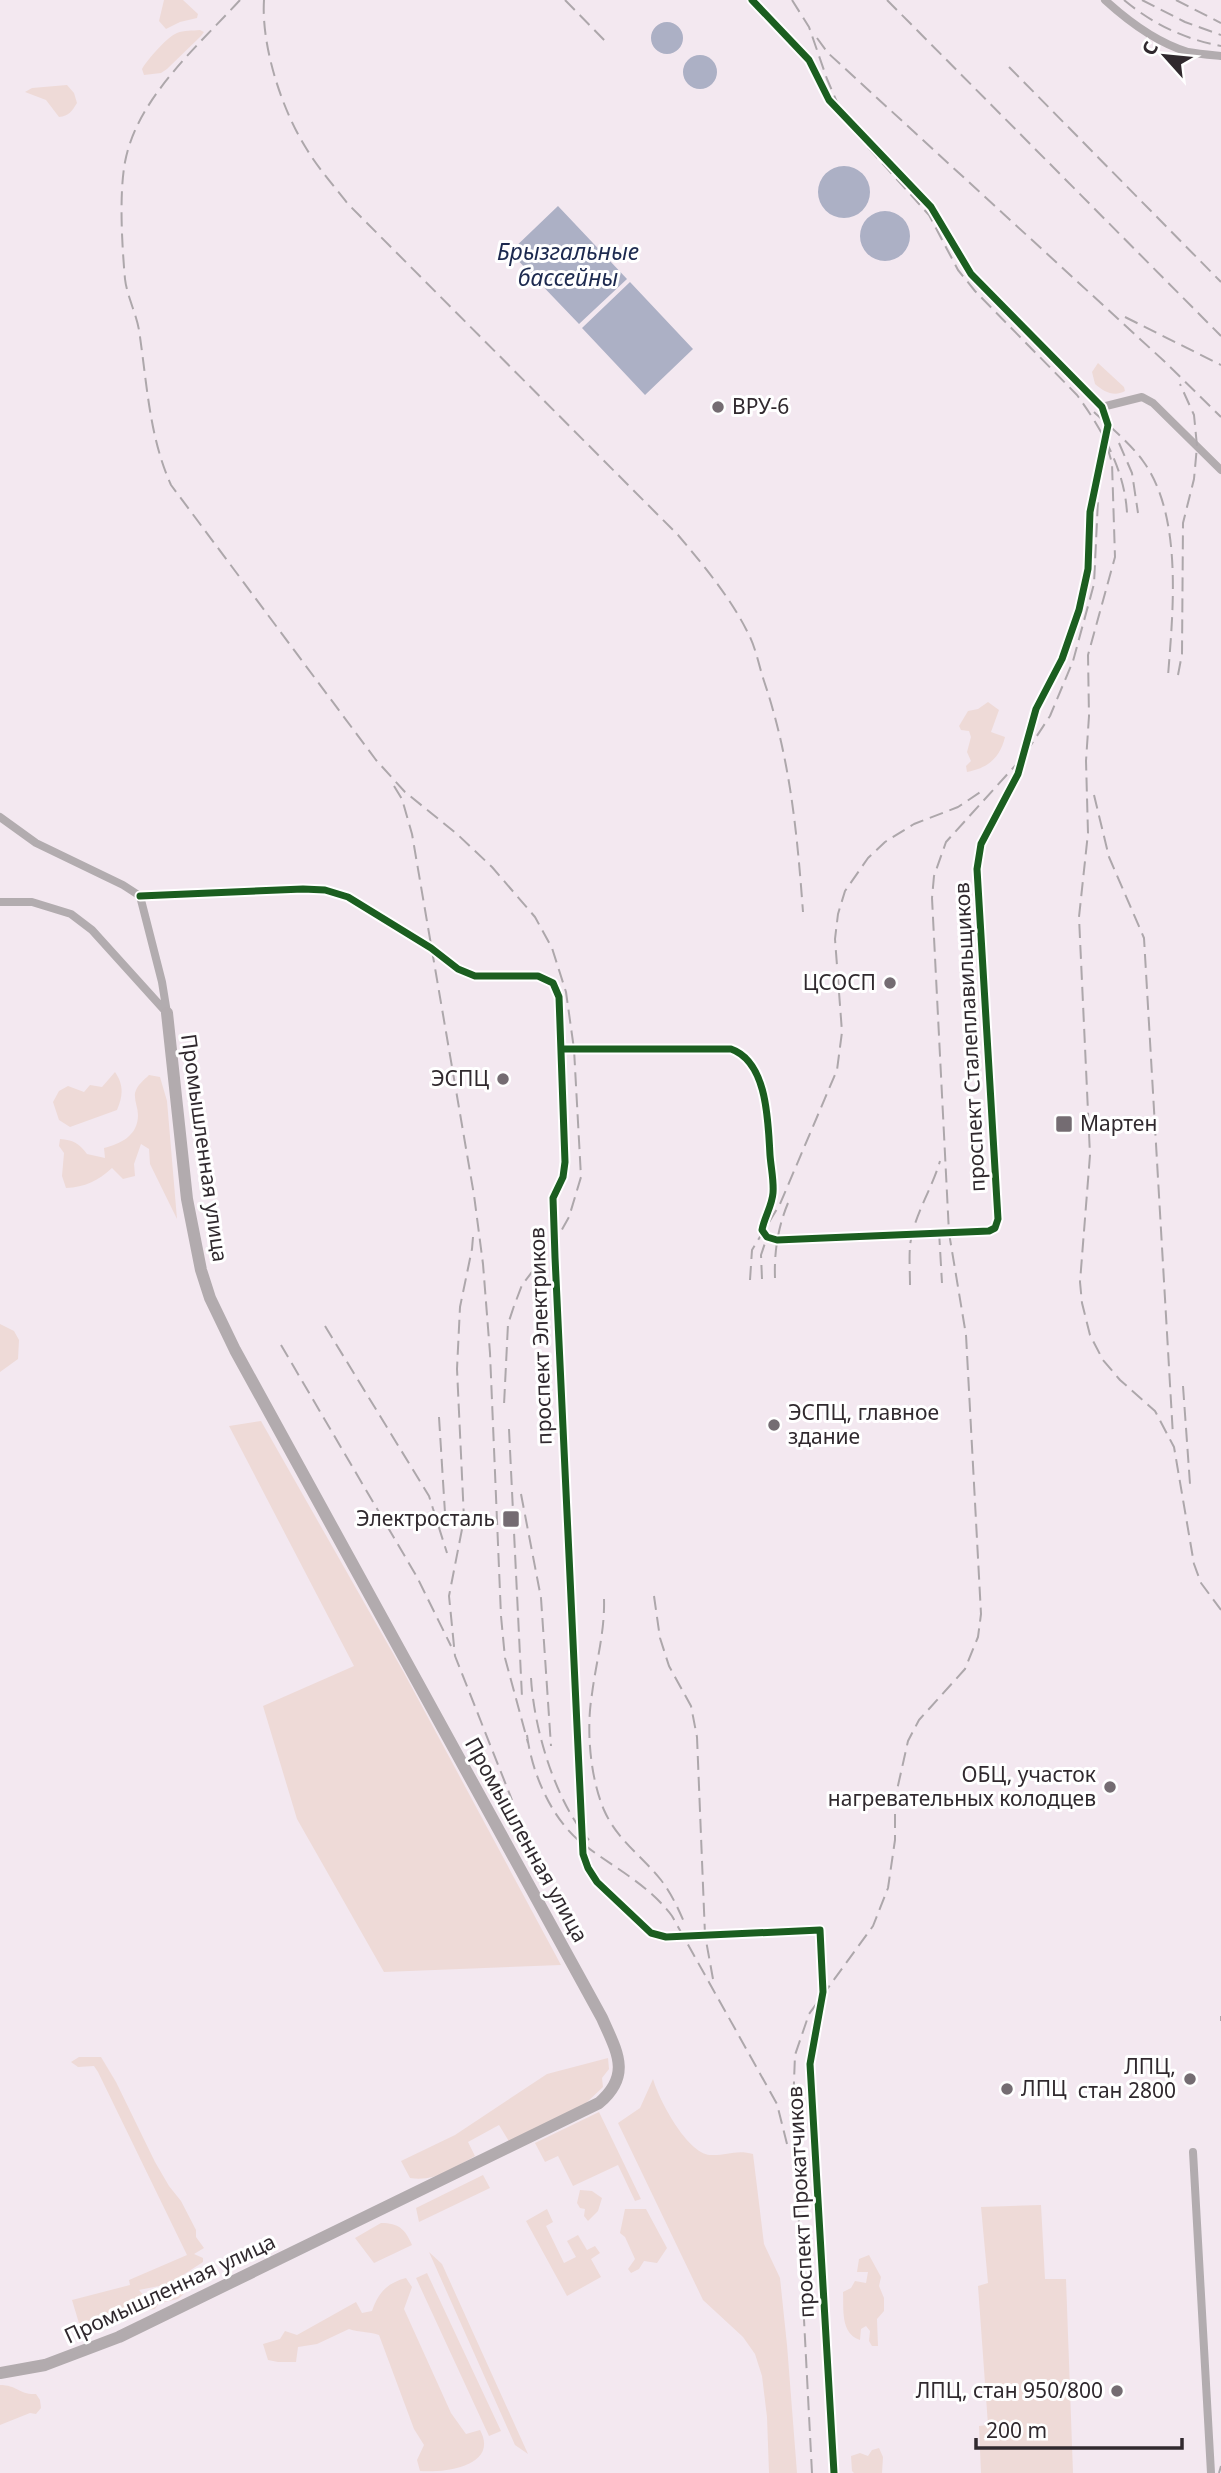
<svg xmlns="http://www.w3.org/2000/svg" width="1221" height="2473" viewBox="0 0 1221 2473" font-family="'Noto Sans',sans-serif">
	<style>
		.green { fill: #eedad7 }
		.water { fill: #acb0c5 }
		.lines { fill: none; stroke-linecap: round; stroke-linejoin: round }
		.street { stroke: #b2acaf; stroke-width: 8 }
		.secondary { stroke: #b2abae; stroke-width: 12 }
		.rail { stroke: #ada7ab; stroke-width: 2; stroke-dasharray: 14 7; stroke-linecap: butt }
		.cycleway-casing { stroke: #fff; stroke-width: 11 }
		.cycleway { stroke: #1b5e20; stroke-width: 7 }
		.poi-dot { fill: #746c72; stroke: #fff; stroke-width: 2.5 }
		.labels { text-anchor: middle; stroke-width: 6; stroke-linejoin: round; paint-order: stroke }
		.poi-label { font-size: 21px; fill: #30292e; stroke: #fff; text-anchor: end }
		.street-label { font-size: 21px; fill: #30292e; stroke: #fff }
		.water-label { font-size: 23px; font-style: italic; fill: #1c294f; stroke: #fff }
	</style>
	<rect width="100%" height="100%" fill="#f3e8f0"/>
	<path class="green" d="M164,0h19l15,14 -1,4 -17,4 -14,7 -7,-8z
		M200,30l4,2 -3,4 -34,33 -6,4 -17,2 -2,-6c5,-9 25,-32 35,-36 7,-3 15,-2 23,-3z
		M67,85l7,8 3,10c-5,8 -8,13 -18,14l-13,-17 -21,-8 7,-4z
		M1098,363l26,24 1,4c-11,6 -21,1 -30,-7l-3,-12z
		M988,702l11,8 -8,22 14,5c-5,21 -17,31 -38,35l-1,-6 5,-5 -4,-9 4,-15 -2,-6 -8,-1 -2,-4 9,-15 10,-2z
		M115,1072c9,13 8,24 2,38l-47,17 -11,-7 -6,-18 6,-11 9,-5 16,6 6,-7 12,2z
		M149,1075l11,2 7,24 10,118 -27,-55 -1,-15 -8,-5 -7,20 1,12 -12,3 -11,-11c-14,13 -27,19 -46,20l-4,-12 2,-23 -5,-7 1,-7c13,1 19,4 27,15l18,4 -1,-10c16,-4 34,-12 34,-33 0,-7 -4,-15 -3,-22 2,-8 9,-13 14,-18z
		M0,1324l14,7 5,9 -1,19 -18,13z
		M261,1421l142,250 158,294 -177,7 -87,-153 -34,-113 91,-40 -125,-240z
		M79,2057h22l15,25 39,80 14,24 12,15 15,29v7l8,11 -10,6 9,4v4l-34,22 -30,6 8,9 28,-9 11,2 -8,7 -19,4 -4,6 -28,4 -46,17 -9,-30 58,-15 -1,-5 58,-25 -89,-183 -4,-6 -16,1 -7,-5z
		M608,2058l1,11 -7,9 1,9 -20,19 -73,37 -11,-18 -31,17 7,14c-21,12 -40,26 -65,22l-9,-17 54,-26 92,-61z
		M653,2079c6,21 34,74 57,76 16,1 26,-6 43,-1l11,90 16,34 7,67 10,128h-28l-2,-56 -5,-41 -7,-22 -12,-17 -40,-37 -85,-177 22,-15z
		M599,2112l42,87 -6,2 -17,-36 -45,21 -15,-30 -13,6 -10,-19z
		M483,2175l7,13 -71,34 -3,-14z
		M580,2190l12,1 10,7 -4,13 -10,10 -4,-5 1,-7 -5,-1 -3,-5z
		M1041,2205l4,74h21l7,194h-92l-2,-47 9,-1 -10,-139 10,-3 -7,-76z
		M547,2209l6,13 -7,4 18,37 12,-6 -9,-16 11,-6 9,15 8,-4 5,7 -9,6 10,18 -34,19 -41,-75z
		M625,2209h21l21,39 -10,15 -13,-2 -5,8 -8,4 -3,-4 7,-10 -10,-22 -5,-4z
		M381,2223c18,0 24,6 31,22l-38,18 -19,-25z
		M429,2252l13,12 86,190 -13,-9z
		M869,2255l12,22 -2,9 5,12v13l-7,8 1,27h-6l-3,-5 1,-10 -4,-5 -5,3 -1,11c-20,-7 -16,-31 -17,-48l8,-4 4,-7 11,2 2,-11h-11l2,-13z
		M427,2273l74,158 -12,5 -73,-158z
		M406,2278l6,9 -8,22 47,104 15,21 14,-4c19,35 -33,43 -60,41l-3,-11 7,-15 -10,-16 -35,-94c-11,-4 -19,-2 -30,-6l-32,15 -19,3 -2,15h-18l-10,-2 -5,-16 17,-5 5,-8 12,4 59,-33 6,11 10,-2c6,-18 15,-28 34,-33z
		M0,2385c17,0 20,10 36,9l4,6 1,8 -5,6 -6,-1 -30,12z
		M879,2448l4,9 -1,16h-28l-2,-2 -1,-15 9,-3 8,3 4,-6z"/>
	<path class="water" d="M651 38a16 16 0 1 1 32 0a16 16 0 1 1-32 0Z
		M683 72a17 17 0 1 1 34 0a17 17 0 1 1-34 0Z
		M818 192a26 26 0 1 1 52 0a26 26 0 1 1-52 0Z
		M558,206l69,73 -48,45 -69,-72z
		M860 236a25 25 0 1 1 50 0a25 25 0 1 1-50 0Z
		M630,282l63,67 -48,46 -63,-67z"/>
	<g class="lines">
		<path class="street" d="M1105,0c23,21 53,43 83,52 11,2 23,3 33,4
			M1102,407l40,-10 11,6 68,67
			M0,817l36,26 87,42 17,11
			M140,896l163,-7 22,1 23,7 83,51 27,21 17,7h63l15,7 6,14 6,165 -2,15 -10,21 2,59 28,597 5,14 9,14 54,51 15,4 154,-7 3,62 -13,72 24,409
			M140,896l22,86 5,31
			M0,902h32l39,12 21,16 75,83
			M561,1049h170c37,13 37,74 39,106 1,13 4,26 3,38 -1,13 -9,25 -11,37l5,7 10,3 212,-9 6,-3 3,-9 -21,-350 4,-25 37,-70 18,-65 26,-50 17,-49 9,-41 2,-57 18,-87 -6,-18 -131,-133 -40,-67 -102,-107 -20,-40 -57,-60
			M1193,2152l18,321"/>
		<path class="secondary" d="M0,2373l45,-8 74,-28 480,-234c33,-28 18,-51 3,-85l-367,-668 -25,-52 -9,-28 -14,-71 -20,-186"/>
		<path class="rail" d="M240,0c-42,46 -103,98 -115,162 -6,32 -3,84 0,117 2,17 11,34 14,51 8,53 10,106 32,155l205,275 29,32 52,42 35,33 43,50 17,31 14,44 8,57 7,128 -12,40 -14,25 -33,43 -8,21 -6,18 -4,81
			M264,0c-3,46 18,110 42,148 12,20 28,38 42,56l330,331c26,31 53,63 71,100 7,14 10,31 15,46 26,77 33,150 39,231
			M565,0l41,42
			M792,0l17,27 18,52 19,44 83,92 29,55 17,21 102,104c25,34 48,76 50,118
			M887,0l334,336
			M1124,0c29,24 60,39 97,46
			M1142,0l43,22 36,13
			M1176,0l45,23
			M817,38l11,15 336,308 57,56
			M1009,67l212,215
			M1125,317l96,48
			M1094,412c16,15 36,31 49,49 40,55 30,150 25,215
			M1119,443l13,30 6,40
			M1107,446l5,17 3,94 -27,98 1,61 -3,45 2,72 -9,84 11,238 -10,127 2,21 8,32 13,25 17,20 35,31 19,36 20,117 7,19 20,27
			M1178,675l4,-21 1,-131 11,-44 3,-33 -3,-31 -14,-31
			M394,786l8,13 10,35 62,361 9,69 7,89 11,263 4,42 23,85
			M1094,795l15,62 35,81 29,498
			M939,1231l3,52
			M473,1237l-1,12 -12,58 -3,62 7,150 -15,77 6,60 57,144
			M775,1278c-1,-26 3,-51 13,-75
			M762,1279l-1,-24 5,-15
			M750,1280l2,-30 28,-46 57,-134 5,-38 -7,-93 3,-25 7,-23 23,-33 17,-16 29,-18 44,-17 27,-18
			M910,1285c0,-13 -1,-26 0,-39 3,-29 22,-57 30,-85
			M325,1326l104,170 18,57
			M281,1345l136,232 34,69
			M1183,1386l7,98
			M439,1417l7,112
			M509,1429l13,268
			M521,1494l20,104 10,148
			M654,1596l6,42 9,28 22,40 6,31 8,198 8,44
			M604,1599c1,33 -8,63 -12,95 -6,35 -2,83 12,116 13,30 38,46 57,70 10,13 17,28 23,42
			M531,1678c3,51 24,123 58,162
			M527,1735c5,39 25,85 56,109 31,24 65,40 89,72l105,188 10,40
			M1221,2016v5
			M812,2473l-19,-365 2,-53 14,-41 64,-88 15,-38 7,-48v-41l13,-58 11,-21 46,-51 13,-32 3,-23 -15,-279 -17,-102 -17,-335 2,-22 12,-34 77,-85 27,-41 23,-55 21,-77 4,-84
			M1219,2473l2,-7"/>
		<g class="cycleway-casing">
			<path id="cycleway" d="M140,896l163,-7 22,1 23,7 83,51 27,21 17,7h63l15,7 6,14 6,165 -2,15 -10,21 2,59 28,597 5,14 9,14 54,51 15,4 154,-7 3,62 -13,72 24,409
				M561,1049h170c37,13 37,74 39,106 1,13 4,26 3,38 -1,13 -9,25 -11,37l5,7 10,3 212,-9 6,-3 3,-9 -21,-350 4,-25 37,-70 18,-65 26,-50 17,-49 9,-41 2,-57 18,-87 -6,-18 -131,-133 -40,-67 -102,-107 -20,-40 -57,-60"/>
		</g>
		<use href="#cycleway" class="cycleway"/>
	</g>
	<g class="poi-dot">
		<circle cx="718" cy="407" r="7"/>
		<circle cx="890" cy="983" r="7"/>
		<circle cx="503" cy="1079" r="7"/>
		<rect x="1055" y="1115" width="18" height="18" rx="3.5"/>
		<circle cx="774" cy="1425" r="7"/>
		<rect x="502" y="1510" width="18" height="18" rx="3.5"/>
		<circle cx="1110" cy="1787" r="7"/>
		<circle cx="1190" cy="2079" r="7"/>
		<circle cx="1007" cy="2089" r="7"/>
		<circle cx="1117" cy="2391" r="7"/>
	</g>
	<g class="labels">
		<g class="poi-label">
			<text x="732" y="414" text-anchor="start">ВРУ-6</text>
			<text x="876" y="990">ЦСОСП</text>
			<text x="489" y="1086">ЭСПЦ</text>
			<text x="1080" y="1131" text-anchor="start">Мартен</text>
			<text x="788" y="1420" text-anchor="start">ЭСПЦ, главное<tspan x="788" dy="24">здание</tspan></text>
			<text x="495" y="1526">Электросталь</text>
			<text x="1096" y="1782">ОБЦ, участок<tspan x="1096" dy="24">нагревательных колодцев</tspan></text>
			<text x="1176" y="2074">ЛПЦ,<tspan x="1176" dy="24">стан 2800</tspan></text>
			<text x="1021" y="2096" text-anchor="start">ЛПЦ</text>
			<text x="1103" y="2398">ЛПЦ, стан 950/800</text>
		</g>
		<g class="street-label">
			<text transform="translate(970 1037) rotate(-93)" y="7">проспект Сталеплавильщиков</text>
			<text transform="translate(204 1148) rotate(82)" y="7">Промышленная улица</text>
			<text transform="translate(541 1336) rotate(-92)" y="7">проспект Электриков</text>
			<text transform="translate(526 1840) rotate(61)" y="7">Промышленная улица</text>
			<text transform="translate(801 2202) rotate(-93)" y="7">проспект Прокатчиков</text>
			<text transform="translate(170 2289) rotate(-25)" y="7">Промышленная улица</text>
		</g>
		<g class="water-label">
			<text x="568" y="260">Брызгальные<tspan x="568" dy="26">бассейны</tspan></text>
		</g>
	</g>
	<g transform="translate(1165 56) rotate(297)" stroke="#ffffff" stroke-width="5" paint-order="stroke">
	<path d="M0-5L12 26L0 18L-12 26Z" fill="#30292e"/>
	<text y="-10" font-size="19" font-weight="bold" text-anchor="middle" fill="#30292e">С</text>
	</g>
	<path d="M976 2438v10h206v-10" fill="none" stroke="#30292e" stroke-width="3.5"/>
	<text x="986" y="2438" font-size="21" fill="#30292e" stroke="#ffffff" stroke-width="5" paint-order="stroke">200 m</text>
</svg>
